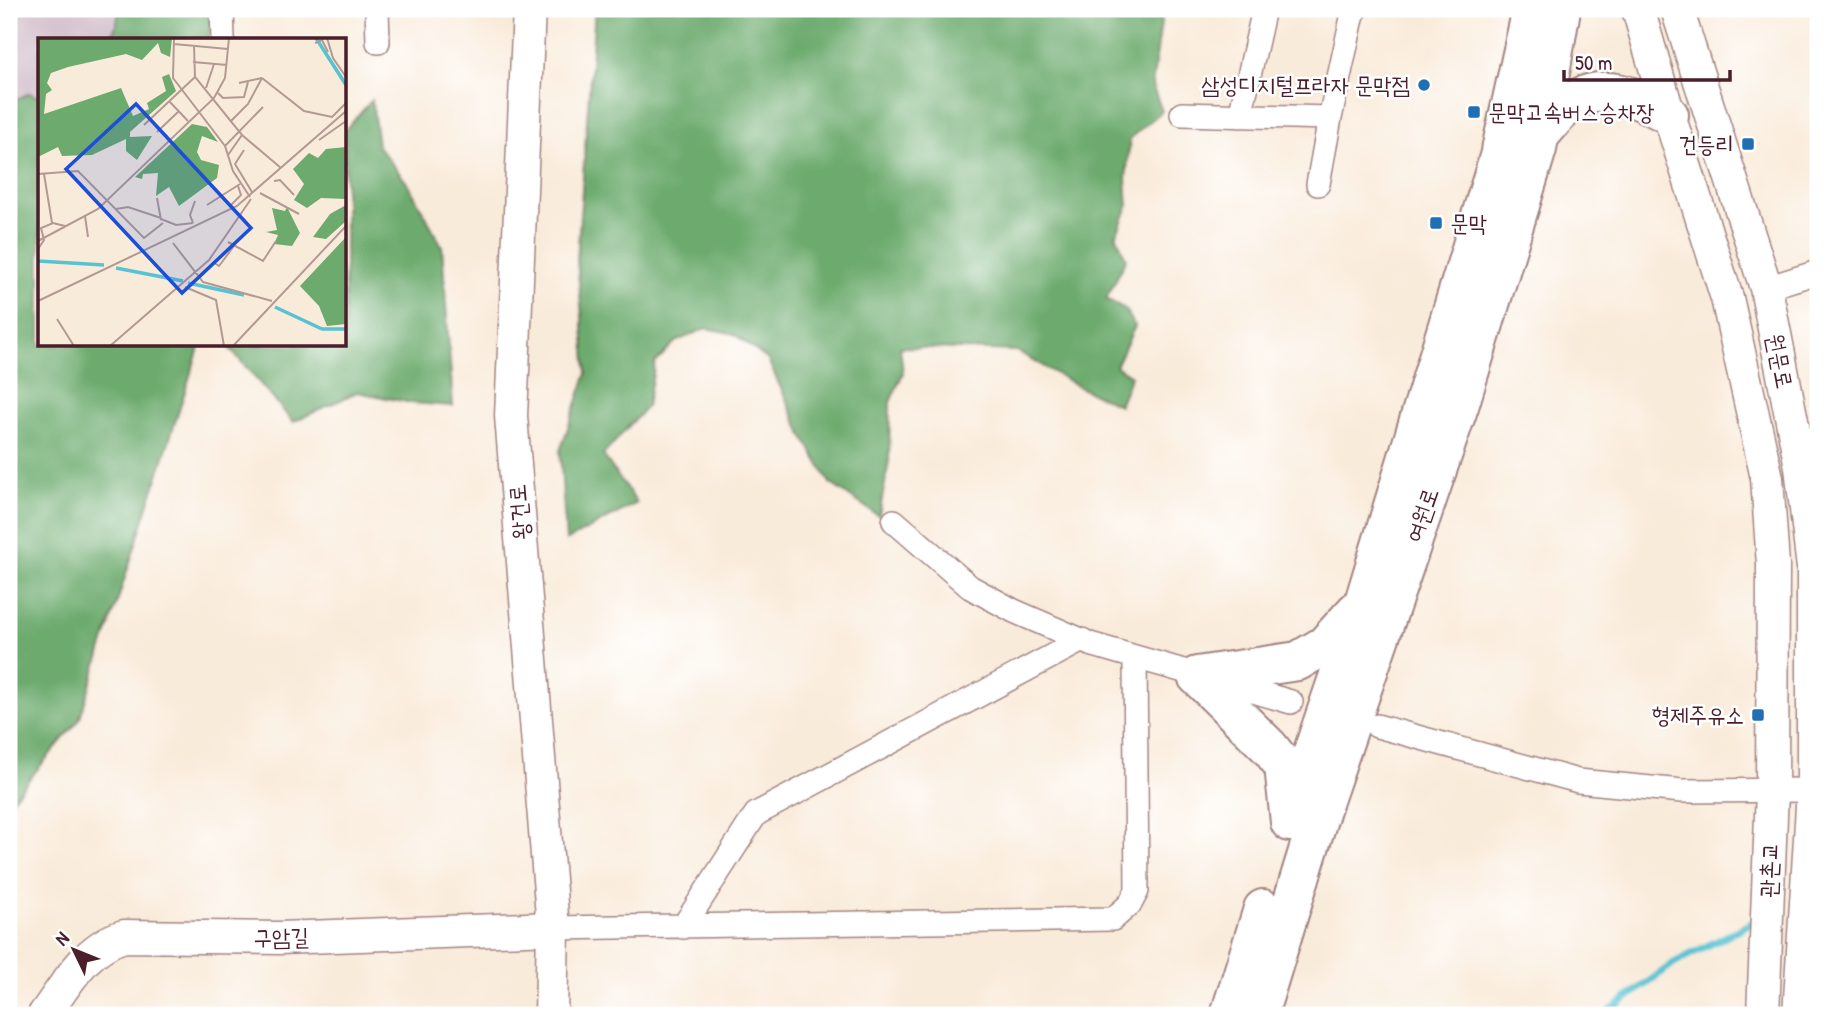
<svg xmlns="http://www.w3.org/2000/svg" width="1827" height="1024" viewBox="0 0 1827 1024" font-family="'Patrick Hand','Poor Story',sans-serif">
	<style>
		.industrial { fill: #d1bdcb }
		.forest { fill: #6caa6d; stroke: #5b644c; stroke-width: 2 }
		.lines { fill: none; stroke-linecap: round; stroke-linejoin: round }
		.stream { stroke: #58c2d3; stroke-width: 7 }
		.street-casing { stroke: #a28582; stroke-width: 26 }
		.secondary-casing { stroke: #a28582; stroke-width: 35 }
		.highway-casing { stroke: #a28582; stroke-width: 42 }
		.street { stroke: #fff; stroke-width: 23 }
		.secondary { stroke: #fff; stroke-width: 32 }
		.highway { stroke: #fff; stroke-width: 38 }
		.poi-dot { fill: #1f6fb2; stroke: #fff; stroke-width: 2.5 }
		.labels { text-anchor: middle; stroke-width: 5; stroke-linejoin: round; paint-order: stroke }
		.poi-label { font-size: 23px; fill: #4a1f2b; stroke: #fff; text-anchor: end }
		.street-label { font-size: 23px; fill: #4a1f2b; stroke: #fff }
		.inset-river { fill: none; stroke: #58c2d3; stroke-width: 3.5 }
		.inset-road { fill: none; stroke: #b39994; stroke-width: 2 }
		.view { fill: #1d4ed8; fill-opacity: 0.15; stroke: #1d4ed8; stroke-width: 3.5 }
		.inset-edge { fill: none; stroke: #4a1f2b; stroke-width: 3.5 }
	</style>
	<rect width="100%" height="100%" fill="#fff"/>
	<filter id="ink" filterUnits="userSpaceOnUse"><feTurbulence type="fractalNoise" baseFrequency=".0143" numOctaves="2"/><feDisplacementMap in="SourceGraphic" scale="14" xChannelSelector="R" yChannelSelector="G"/><feConvolveMatrix kernelMatrix="1 2 1 2 8 2 1 2 1" color-interpolation-filters="sRGB"/></filter>
	<filter id="wash" filterUnits="userSpaceOnUse"><feTurbulence type="fractalNoise" baseFrequency=".00686" numOctaves="4" result="noise"/><feDisplacementMap in="SourceGraphic" scale="28" xChannelSelector="R" yChannelSelector="G"/><feGaussianBlur stdDeviation="1.57" result="paint"/><feColorMatrix in="noise" values="0 0 0 0 0 0 0 0 0 0 0 0 0 0 0 0 0 1.4 0 .05"/><feComposite in="paint" operator="in"/></filter>
	<g filter="url(#wash)">
		<rect width="100%" height="100%" fill="#f9ebda"/>
		<path class="industrial" d="M9,9h111l-4,17 -7,14h-69v58l-11,-5 -20,11z"/>
		<path class="forest" d="M120,9h89l1,31h-101l7,-14z
			M595,9h568l-11,76 10,26 -32,27 -4,41 2,28 -12,28 10,24 -20,40 19,10 10,17 -19,40 15,10 -12,29 -38,-17 -64,-37 -117,-4 3,26 -13,29 -1,59 -10,55 -49,-33 -28,-49 -34,-74 -34,-26 -28,-6 -31,14 -20,21 -8,43 -44,49 34,48 -71,38 -6,-90 27,-78 -10,-113z
			M29,93l11,5v247h160l-121,375 -70,83v-699z
			M372,100l6,46 30,38 34,62 11,160 -41,-3 -55,-11 -64,30 -66,-77h118v-215z"/>
		<g class="lines">
			<path class="stream" d="M1604,1015l70,-52 85,-44"/>
		</g>
	</g>
	<g filter="url(#ink)">
		<g class="lines">
			<g class="street-casing">
				<path id="street" d="M222,9l1,31
					M377,9l1,33
					M1182,114l148,4
					M1240,116l24,-107
					M1318,184l12,-66 24,-109
					M1766,288l52,-16
					M894,521l76,66 44,24 76,33 201,58
					M1377,726l201,55 104,10 136,-1
					M683,927l73,-113 326,-174
					M553,928l560,-9 17,-15 7,-13 -2,-234"/>
			</g>
			<g class="secondary-casing">
				<path id="secondary" d="M529,9l-18,407 42,512 -2,87
					M1638,9l31,106 58,183 40,180 6,87 -1,226 -9,224
					M1677,9l89,279 35,179 12,101v222l-14,225
					M44,1015c23,-31 41,-68 80,-79l155,2 274,-10"/>
			</g>
			<g class="highway-casing">
				<path id="highway" d="M1540,135c9,-10 17,-21 27,-29 33,-28 70,-9 102,9
					M1197,676l101,-15 27,-16 31,-34
					M1197,676l72,71 15,19 6,56
					M1305,775l59,-173 137,-452 31,-141
					M1230,1015l33,-106
					M1258,1015l63,-206 139,-406 77,-254 24,-140"/>
			</g>
			<use href="#street" class="street"/>
			<use href="#secondary" class="secondary"/>
			<use href="#highway" class="highway"/>
		</g>
	</g>
	<g class="poi-dot">
		<circle cx="1424" cy="85" r="7"/>
		<rect x="1467" y="105" width="14" height="14" rx="3.5"/>
		<rect x="1741" y="137" width="14" height="14" rx="3.5"/>
		<rect x="1429" y="216" width="14" height="14" rx="3.5"/>
		<rect x="1751" y="708" width="14" height="14" rx="3.5"/>
	</g>
	<g class="labels">
		<g class="poi-label">
			<text x="1410" y="93">삼성디지털프라자 문막점</text>
			<text x="1488" y="120" text-anchor="start">문막고속버스승차장</text>
			<text x="1734" y="152">건등리</text>
			<text x="1450" y="231" text-anchor="start">문막</text>
			<text x="1744" y="723">형제주유소</text>
		</g>
		<g class="street-label">
			<text transform="translate(1780 361) rotate(79)" y="8">원문로</text>
			<text transform="translate(519 512) rotate(-95)" y="8">왕건로</text>
			<text transform="translate(1422 515) rotate(-71)" y="8">여원로</text>
			<text transform="translate(1769 870) rotate(-88)" y="8">관촌교</text>
			<text transform="translate(281 937) rotate(-1)" y="8">구암길</text>
		</g>
	</g>
	<g transform="translate(38 38)">
		<rect width="308" height="308" fill="#f9ebda"/>
		<path d="M0,0h134l-2,19 -9,-4 -3,-10 -16,17 -16,-6 -58,13 -17,6 -4,10 5,7 -6,4 -2,20 77,-26 12,28 16,-7 -2,-6 19,-12 -4,-14 7,-3 7,17 -46,41v5l22,-1 -15,24 -11,-9v-12l-34,16 -30,1 -4,-9 -20,10zM154,86l15,3 11,15 -16,-6 -5,16 4,8 18,5 -2,13 -38,28 -10,-19 -13,9 2,-23 -15,1 -1,5 -7,-2zM308,109v52l-25,-1 -14,10 -13,-8 10,-16 -11,-15 16,-16 9,5 8,-9zM308,167v16l-20,18 -13,-2 17,-23zM249,169l13,26 -8,13 -18,-2 4,-9 -12,-3 11,-2 -5,-22 13,3zM308,199v87l-19,2 -8,-20 -19,-20z" fill="#6caa6d"/>
		<path class="inset-river" d="M278,0l30,47M0,223l66,4M78,230l67,13M150,245l56,12M237,269l47,22h24"/>
		<path class="inset-road" d="M136,0l-1,40 52,68 8,25 17,26M289,0l6,20 13,19M277,5l7,-3 6,12M136,6l54,5M156,8l1,31 47,58 39,33M155,24l34,3M224,40l42,33 28,6 14,-14M201,45l23,-5M168,50l8,-24M180,55l5,5 21,-1 4,-15M131,63l19,20M192,84l18,-18 14,-26M106,87l51,-48M119,94l22,-21M281,102l27,-19M187,108l38,-39M206,112l-9,14 17,28M190,117l14,-20M0,136l40,-3 66,67 19,-15M6,136l8,49M236,143l6,-1 14,15M222,155l39,21M119,160l4,22M169,167l33,-21M193,167l10,-10 -3,-9M78,171l12,-2 33,11M47,178l3,21M123,181l15,6 17,-2M155,185l-3,-8 5,-14M0,203l60,-32 116,-111 11,-20 4,-40M190,204l35,19 13,-20M135,205l30,39 69,19M0,211l6,-9 -3,-12 12,-5 12,3M175,224l6,4 15,-20M147,249l31,13 8,46M0,263l199,-95 109,-95M19,281l17,27M72,308l99,-86 42,-61M195,308l113,-120"/>
		<path class="view" d="M98,66l115,124 -69,65 -116,-124z"/>
		<rect width="308" height="308" class="inset-edge"/>
	</g>
	<rect width="1827" height="1024" fill="none" stroke="#fff" stroke-width="35"/>
	<g transform="translate(74 950) rotate(313)" stroke="#ffffff" stroke-width="5" paint-order="stroke">
	<path d="M0-5L12 26L0 18L-12 26Z" fill="#4a1f2b"/>
	<text y="-10" font-size="19" font-weight="bold" text-anchor="middle" fill="#4a1f2b">N</text>
	</g>
	<path d="M1564 70v10h166v-10" fill="none" stroke="#4a1f2b" stroke-width="3.5"/>
	<text x="1575" y="70" font-size="21" fill="#4a1f2b" stroke="#ffffff" stroke-width="5" paint-order="stroke">50 m</text>
</svg>
